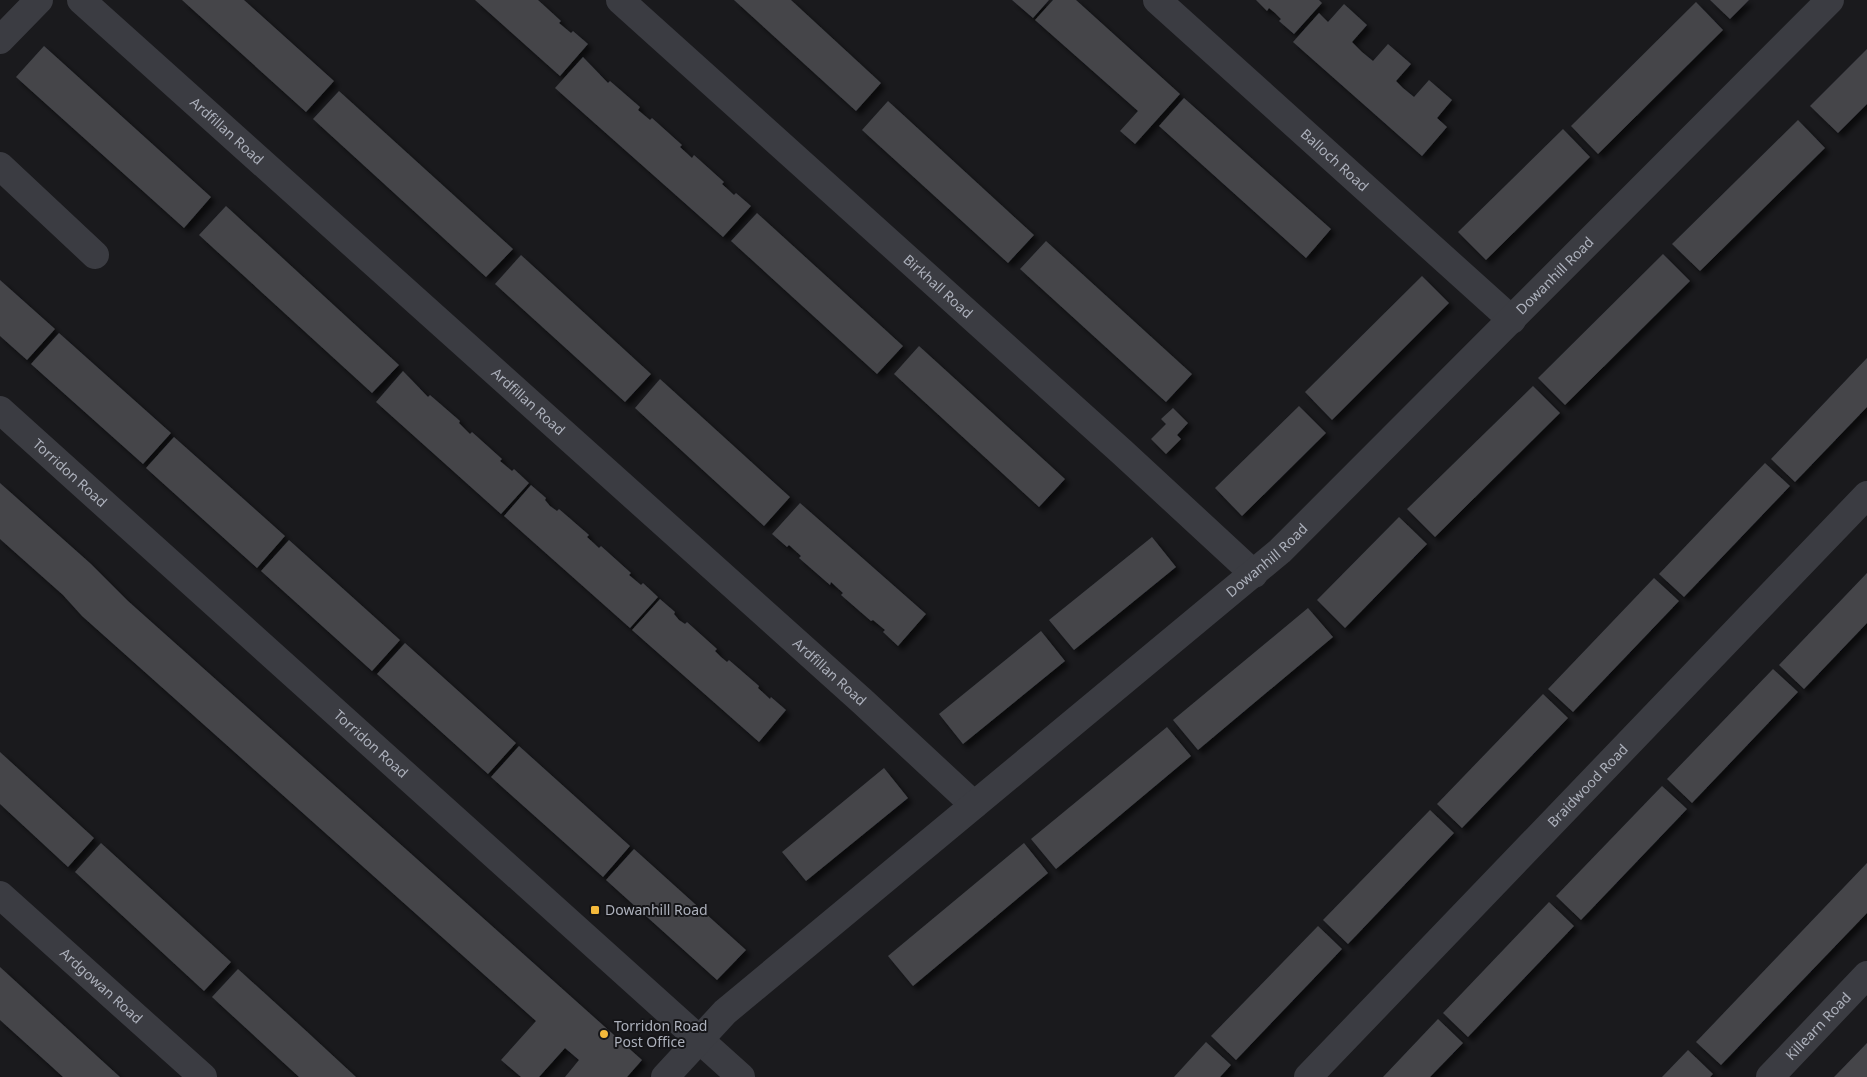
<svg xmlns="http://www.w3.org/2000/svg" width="1867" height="1077" viewBox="0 0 1867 1077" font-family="'Noto Sans',sans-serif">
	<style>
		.building { fill: #44454a; filter: url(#shadow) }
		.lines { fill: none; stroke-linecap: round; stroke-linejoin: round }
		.minor { stroke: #3b3c42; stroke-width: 28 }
		.poi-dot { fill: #f4b93b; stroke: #151518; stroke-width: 2 }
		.labels { text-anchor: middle; stroke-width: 4; stroke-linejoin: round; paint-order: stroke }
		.street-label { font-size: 14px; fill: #adb1bc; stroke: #151518 }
		.poi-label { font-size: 14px; fill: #adb1bc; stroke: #151518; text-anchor: start }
	</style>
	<defs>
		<filter id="shadow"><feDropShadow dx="4.5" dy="4.5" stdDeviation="2.5" flood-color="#0009"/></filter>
	</defs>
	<rect width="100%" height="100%" fill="#1a1a1d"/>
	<path class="building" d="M182,0h62l90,81 -28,31z
		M475,0h63l23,21 -2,2 12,10 2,-2 15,13 -28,32z
		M734,0h57l90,83 -25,28z
		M1012,0h37l-16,18z
		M1053,0h23l104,94 -45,50 -15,-13 18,-20 -103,-91z
		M1256,0h63l3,3 -28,31 -15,-13 2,-2 -6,-6 -6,-5 -2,3z
		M1710,0h39l-19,19z
		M1696,2l27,28 -125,124 -27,-28z
		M1344,4l23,21 -15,17 10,10 11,9 15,-17 23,20 -15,17 7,7 11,9 15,-17 23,20 -15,18 10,9 -25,29 -129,-114 26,-29 9,9z
		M44,46l167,151 -27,31 -168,-151z
		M1867,49v55l-29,29 -28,-27z
		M583,57l25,26 2,-2 30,26 -2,3 12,10 2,-2 30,27 -2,2 12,11 2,-3 30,27 -2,2 12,11 2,-2 15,13 -28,31 -168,-149z
		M339,91l174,158 -27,28 -173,-158z
		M1184,98l147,131 -25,29 -147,-132z
		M888,101l146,134 -26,28 -146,-133z
		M1798,120l27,28 -125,123 -28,-27z
		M1563,129l27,28 -104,103 -28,-28z
		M226,206l173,159 -27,28 -173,-158z
		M757,213l146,133 -26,28 -146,-133z
		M1046,241l146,133 -26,28 -146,-133z
		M1663,254l27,27 -125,124 -27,-27z
		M521,255l130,119 -26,28 -130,-118z
		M1422,276l27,27 -117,117 -27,-28z
		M0,280l55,49 -28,31 -27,-24z
		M59,333l112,100 -28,31 -112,-100z
		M919,346l146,133 -26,28 -145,-133z
		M1867,358v49l-72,75 -24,-23z
		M403,371l25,26 2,-2 30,26 -1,2 11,11 2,-2 30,27 -2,2 12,10 2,-2 15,14 -28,31 -125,-112z
		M660,379l130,118 -26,29 -129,-118z
		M1533,386l27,27 -125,124 -28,-28z
		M1299,406l27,27 -84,83 -27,-28z
		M1173,408l15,15 -11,12 4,4 -15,15 -15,-15 15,-15 -5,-5z
		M174,437l111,99 -28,32 -111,-100z
		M1765,463l25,23 -106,111 -25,-23z
		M0,483l91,81 37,37 514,459 -15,17h-62l14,-17 -14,-12 -26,29h-18l-20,-17 35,-39 -454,-405 -19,-21 -63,-56z
		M531,485l15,13 -1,2 5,6 7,5 2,-2 30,26 -2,2 12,11 2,-2 30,27 -2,2 12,10 2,-2 15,14 -28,31 -126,-112z
		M800,503l126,111 -28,32 -15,-14 2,-2 -12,-10 -2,1 -30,-26 2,-2 -12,-11 -1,3 -31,-27 2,-2 -12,-11 -2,2 -15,-13z
		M1399,517l28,27 -82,84 -28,-28z
		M1152,537l24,30 -102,83 -25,-30z
		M289,540l111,100 -28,31 -111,-100z
		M1867,573v50l-63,66 -25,-24z
		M1654,578l25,23 -106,111 -25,-23z
		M660,599l15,13 -1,2 5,6 6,4 2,-2 30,27 -2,2 6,6 6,5 2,-2 30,26 -1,2 12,11 1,-2 15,13 -27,32 -127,-112z
		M1308,608l25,29 -135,113 -25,-30z
		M1041,631l24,30 -102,83 -24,-30z
		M405,643l111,100 -28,31 -111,-100z
		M1773,669l25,23 -106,111 -25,-24z
		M1543,694l25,24 -106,110 -25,-24z
		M1167,727l24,29 -135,113 -25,-30z
		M519,746l111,100 -27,31 -112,-100z
		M0,752l94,86 -26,29 -68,-63z
		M884,768l24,30 -102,83 -24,-29z
		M1662,786l25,23 -106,111 -25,-24z
		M1430,810l24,23 -106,111 -25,-24z
		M101,843l130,119 -27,29 -129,-119z
		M1024,843l24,30 -135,113 -25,-30z
		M634,849l112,101 -29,30 -111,-100z
		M1867,863v50l-146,152 -25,-23z
		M1549,902l25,24 -106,111 -25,-24z
		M1318,926l24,23 -106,111 -25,-24z
		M0,967l98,90 22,20h-57l-12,-11 -51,-46z
		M238,969l65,59 53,49h-57l-87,-80z
		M1438,1019l25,24 -33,34h-47z
		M1206,1042l25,23 -11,12h-46z
		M1867,1043v34h-33l3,-3z
		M1688,1050l25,24 -3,3h-48z"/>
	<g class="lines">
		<g class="minor">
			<path id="s1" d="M81,0l781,701 112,104"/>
			<path id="s2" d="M620,0l502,452 132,122"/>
			<path id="s3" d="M1157,0l355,320"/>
			<path d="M0,40l39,-40"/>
			<path d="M0,166l95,89"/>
			<path id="s4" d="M0,410l741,667"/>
			<path id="s5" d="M0,895l203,182"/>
			<path id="s6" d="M665,1077l60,-65 555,-461 550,-551"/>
			<path id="s7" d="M1308,1077l559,-582"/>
			<path id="s8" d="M1770,1077l97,-102"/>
		</g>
	</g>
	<g class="poi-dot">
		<rect x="590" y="905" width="10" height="10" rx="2.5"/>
		<circle cx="604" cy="1034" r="5"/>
	</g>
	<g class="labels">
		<g class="street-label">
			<text dy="5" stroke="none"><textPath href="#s1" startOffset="196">Ardfillan Road</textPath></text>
			<text dy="5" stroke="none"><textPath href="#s3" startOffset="239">Balloch Road</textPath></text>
			<text dy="5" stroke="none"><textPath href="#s6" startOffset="1199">Dowanhill Road</textPath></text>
			<text dy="5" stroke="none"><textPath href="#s2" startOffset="428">Birkhall Road</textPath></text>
			<text dy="5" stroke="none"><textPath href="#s1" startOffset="601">Ardfillan Road</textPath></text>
			<text dy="5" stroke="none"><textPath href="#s4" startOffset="94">Torridon Road</textPath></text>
			<text dy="5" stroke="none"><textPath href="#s6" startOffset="794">Dowanhill Road</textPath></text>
			<text dy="5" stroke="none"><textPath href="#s1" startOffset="1006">Ardfillan Road</textPath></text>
			<text dy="5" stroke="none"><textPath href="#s4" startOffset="499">Torridon Road</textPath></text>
			<text dy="5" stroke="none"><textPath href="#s7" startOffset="404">Braidwood Road</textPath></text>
			<text dy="5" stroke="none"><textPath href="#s5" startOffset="136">Ardgowan Road</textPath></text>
			<text dy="5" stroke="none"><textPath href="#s8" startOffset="70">Killearn Road</textPath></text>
		</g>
		<g class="poi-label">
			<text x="605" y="915">Dowanhill Road</text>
			<text x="614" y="1031">Torridon Road<tspan x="614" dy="16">Post Office</tspan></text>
		</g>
	</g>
</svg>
